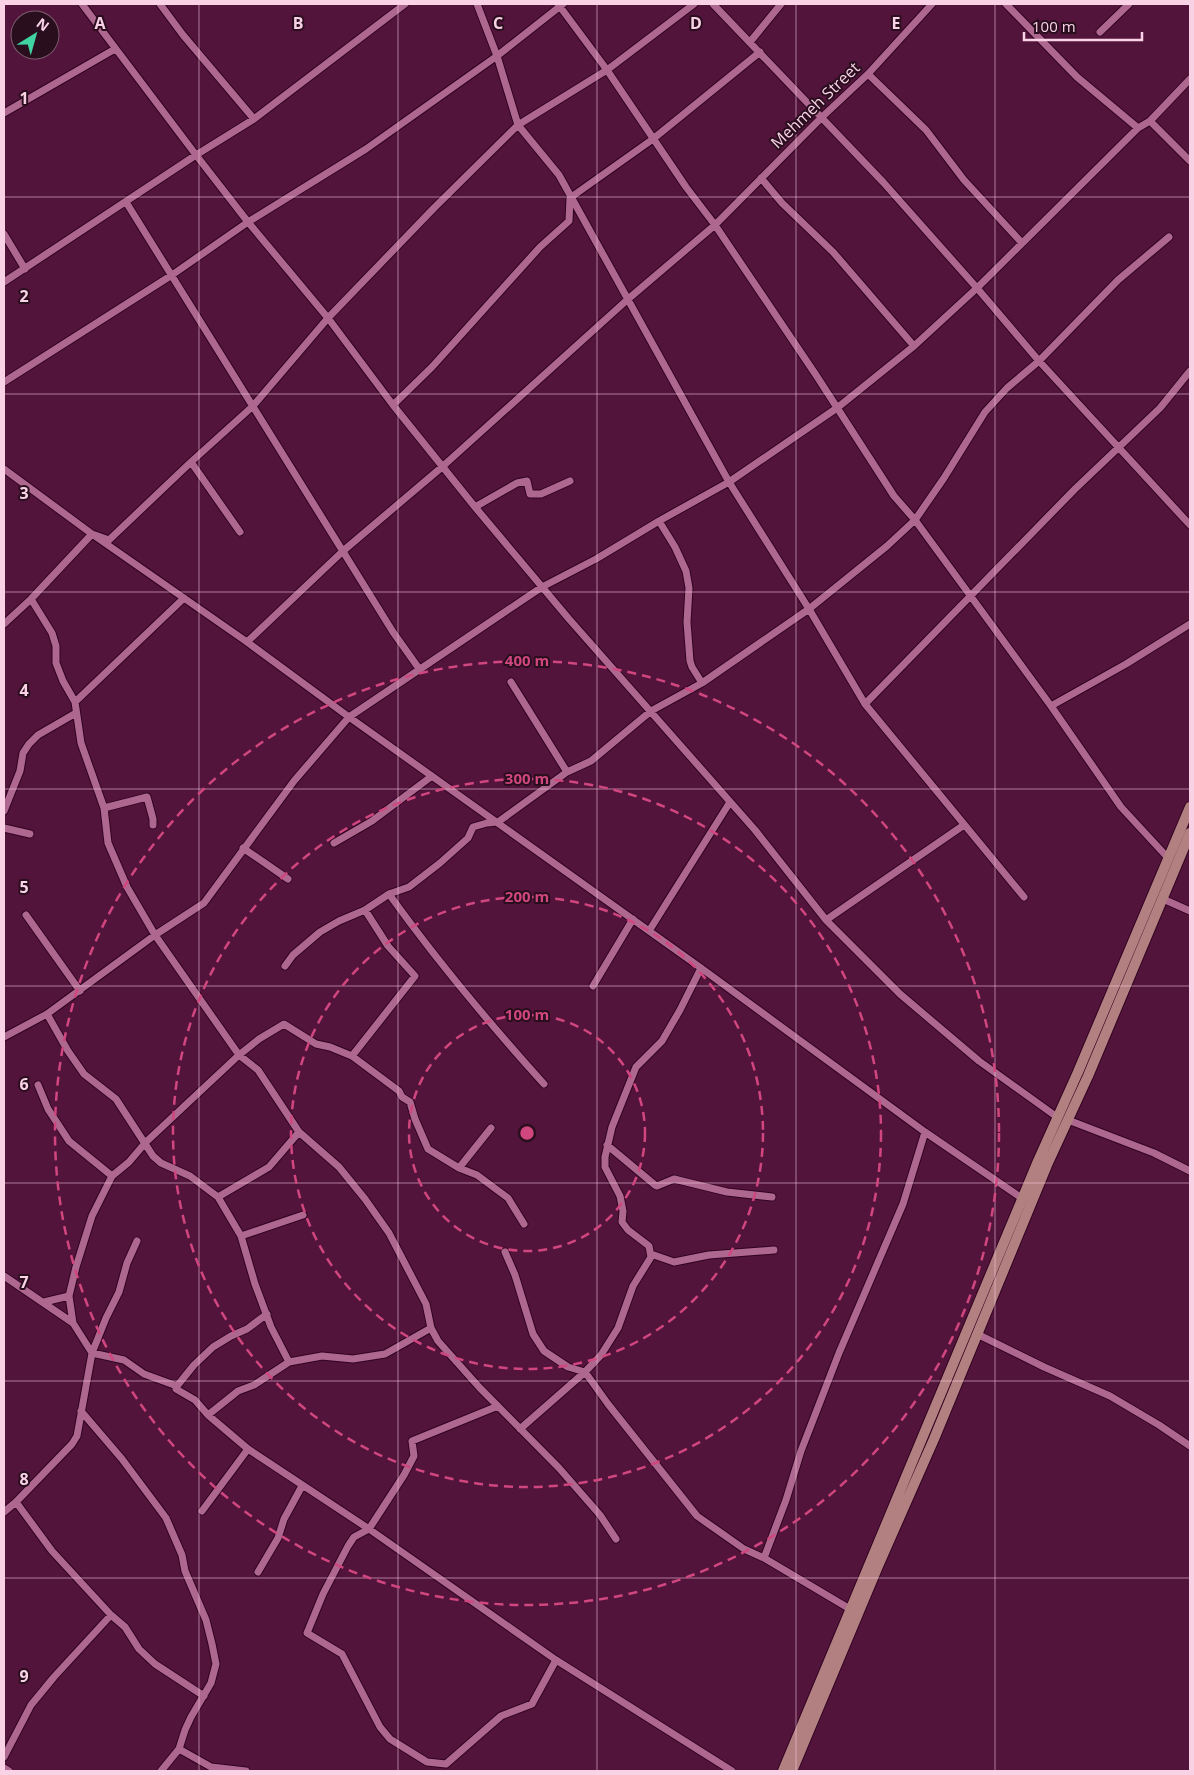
<svg xmlns="http://www.w3.org/2000/svg" width="1194" height="1775" viewBox="0 0 1194 1775" font-family="'Open Sans',sans-serif">
	<style>
		.lines { fill: none; stroke-linecap: round; stroke-linejoin: round }
		.street-casing { stroke: #310321; stroke-width: 9 }
		.secondary-casing { stroke: #310321; stroke-width: 12 }
		.street { stroke: #ae688f; stroke-width: 7 }
		.secondary { stroke: #b28081; stroke-width: 10 }
		.grid { fill: none; stroke: #fad2e6; stroke-width: 1; stroke-opacity: 0.55 }
		.ring { fill: none; stroke: #d0467e; stroke-width: 2.5; stroke-dasharray: 9 6 }
		.labels { text-anchor: middle; stroke-width: 4; stroke-linejoin: round; paint-order: stroke }
		.street-label { font-size: 16px; fill: #fad2e6; stroke: #290e1e }
		.grid-label { font-size: 16px; text-anchor: middle; font-weight: bold; fill: #fad2e6; stroke: #290e1e; stroke-width: 4; stroke-linejoin: round; paint-order: stroke }
		.centre { fill: #d0467e; stroke: #290e1e; stroke-width: 2.5 }
		.ring-label { font-size: 15px; text-anchor: middle; font-weight: bold; fill: #d0467e; stroke: #290e1e; stroke-width: 4; stroke-linejoin: round; paint-order: stroke }
	</style>
	<rect width="100%" height="100%" fill="#53143c"/>
	<g class="lines">
		<g class="street-casing">
			<path id="street" d="M82,4l114,151 52,67 80,96 65,87 82,102 94,112 186,211 71,90 74,74 79,67 78,56
				M160,4l23,31 71,84
				M477,4l20,52 21,69 41,50 170,307 80,127 56,95 159,193
				M558,4l49,66 79,117 29,38 101,150 78,121 21,24 136,186 70,101 48,52
				M713,4l170,178 94,106 62,73 151,164
				M1006,4l71,73 61,51
				M1100,32l29,-28
				M750,42l31,-38
				M868,74l58,56 38,50 58,63
				M4,113l111,-64
				M1150,121l40,40
				M761,178l21,25 51,49 81,94
				M126,202l267,430 27,38
				M4,234l21,35
				M4,282l192,-127 58,-36 151,-115
				M4,382l168,-107 76,-53 118,-73 131,-93 66,-52
				M393,405l39,-38 108,-120 29,-26 1,-23 83,-59 107,-87
				M191,462l49,70
				M4,469l88,65 155,108 102,75 352,251 224,164 98,67
				M475,507l42,-24 10,-2 3,13h11l29,-13
				M659,521l16,26 11,24 3,17 -2,34 3,39 2,6 10,16
				M31,599l21,34 4,13v17l7,18 12,21 6,41 23,65 4,35 19,44 28,48 84,120 19,15 41,62 40,35 26,32 24,34 37,71 5,24 7,13 41,46 80,81 41,47 16,24
				M4,624l27,-25 61,-65 17,6 82,-78 62,-56 75,-88 106,-110 84,-83 89,-55 87,-66
				M247,642l96,-91 99,-84 185,-167 88,-75 106,-107 47,-44 64,-70
				M511,682l56,90
				M75,702l109,-104
				M865,704l210,-215 85,-81 30,-37
				M1051,706l75,-42 64,-40
				M104,808l43,-11 6,22v6
				M4,811l16,-40 3,-18 6,-9 9,-9 38,-22
				M4,828l26,6
				M334,843l38,-22 60,-45
				M243,848l45,31
				M389,894c48,67 100,129 155,190
				M1163,899l27,12
				M26,915l54,76
				M826,920l138,-95
				M649,931l81,-129
				M285,966l8,-11 27,-23 19,-11 26,-11 24,-16 20,-7 31,-24 28,-25 5,-11 14,-4 11,-1 69,-50 24,-11 60,-50 51,-28 107,-74 78,-63 28,-26 29,-42 41,-66 22,-24 32,-27 79,-81 51,-43
				M593,986l40,-67
				M47,1014l21,37 16,23 32,25 37,57 8,7 29,13 28,21 23,39 14,48 16,43 18,35
				M4,1037l43,-23 108,-79 49,-32 90,-122 55,-64 193,-130 54,-28 63,-38 70,-39 108,-74 77,-62 63,-58 161,-160 12,-7 40,-42
				M352,1056l63,-80 -27,-30 -23,-36
				M38,1085l10,24 21,32 43,35
				M1068,1120l86,33 36,18
				M607,1145l48,40 2,1 17,-7 53,13 45,5
				M459,1168l32,-40
				M218,1197l51,-30 30,-35
				M241,1236l62,-21
				M505,1252l10,23 18,59 11,17 24,16 17,5 23,32 89,112 47,33 20,9 86,51
				M651,1254l23,8 35,-7 65,-5
				M4,1276l69,47 19,30 32,7 20,14 33,12 -1,3 19,11 13,15 40,34 121,80 187,131 176,111
				M44,1302l25,-6
				M73,1323l-4,-27 7,-29 16,-51 20,-40 17,-14 17,-20 93,-87 20,-16 25,-15 32,20 14,3 22,9 47,35 3,6 8,5 5,17 13,30 31,19 18,7 31,23 16,26
				M977,1334l67,33 66,29 49,29 31,21
				M177,1386l17,-21 19,-18 18,-11 16,-7 20,-15
				M498,1406l-86,35 2,15 -10,19 -35,54 -15,8 -6,9 -25,48 -16,39 35,21 38,73 10,12 37,23 19,2 55,-48 31,-12 24,-44
				M81,1411l41,48 44,59 16,37 3,16 21,49 6,24 4,20 -5,19 -20,34 -6,13 -6,19 -18,22
				M208,1415l30,-24 16,-6 35,-23 33,-6 31,3 32,-5 46,-26
				M520,1429l65,-57 16,-17 17,-27 15,-42 18,-29 -2,-11 -21,-16 -6,-8 1,-11 -3,-15 -15,-29v-10l7,-30 24,-60 26,-26 18,-31 21,-42
				M16,1502l36,49 59,64 14,12 14,22 16,15 49,32
				M202,1511l46,-62
				M4,1512l12,-10 56,-58 5,-8 15,-83 14,-35 13,-26 8,-29 10,-22
				M764,1558l22,-58 15,-49 38,-98 64,-149 22,-72
				M258,1572l20,-34 6,-19 18,-33
				M179,1749l32,18 35,4
				M4,1757l27,-52 23,-28 57,-62
				M4,1768l5,3"/>
		</g>
		<g class="secondary-casing">
			<path id="secondary" d="M783,1771l255,-610 40,-89 112,-265
				M792,1771l86,-205 56,-127 113,-274 41,-89 102,-243"/>
		</g>
		<use href="#street" class="street"/>
		<use href="#secondary" class="secondary"/>
	</g>
	<path class="grid" d="M199,4v1767M398,4v1767M597,4v1767M796,4v1767M995,4v1767M4,197h1186M4,394h1186M4,592h1186M4,789h1186M4,986h1186M4,1183h1186M4,1381h1186M4,1578h1186"/>
	<g class="ring">
		<circle cx="527" cy="1133" r="118"/>
		<circle cx="527" cy="1133" r="236"/>
		<circle cx="527" cy="1133" r="354"/>
		<circle cx="527" cy="1133" r="472"/>
	</g>
	<g class="labels">
		<g class="street-label">
			<text transform="translate(815 105) rotate(-44)" y="6">Mehmeh Street</text>
		</g>
	</g>
	<g class="grid-label">
		<text x="100" y="29">A</text>
		<text x="298" y="29">B</text>
		<text x="498" y="29">C</text>
		<text x="696" y="29">D</text>
		<text x="896" y="29">E</text>
		<text x="24" y="104">1</text>
		<text x="24" y="302">2</text>
		<text x="24" y="499">3</text>
		<text x="24" y="696">4</text>
		<text x="24" y="893">5</text>
		<text x="24" y="1090">6</text>
		<text x="24" y="1288">7</text>
		<text x="24" y="1485">8</text>
		<text x="24" y="1682">9</text>
	</g>
	<circle cx="527" cy="1133" r="8" class="centre"/>
	<g class="ring-label">
		<text x="527" y="666">400 m</text>
		<text x="527" y="784">300 m</text>
		<text x="527" y="902">200 m</text>
		<text x="527" y="1020">100 m</text>
	</g>
	<rect width="1194" height="1775" fill="none" stroke="#fad2e6" stroke-width="10"/>
	<g transform="translate(35 35) rotate(37)"><circle r="24" fill="#290e1e" stroke="#7d5c6e"/>
	<path d="M0-4L9 19L0 12L-9 19Z" fill="#3fd4a2"/>
	<text y="-8" font-size="14" font-weight="bold" text-anchor="middle" fill="#fad2e6">N</text>
	</g>
	<path d="M1024 32v8h118v-8" fill="none" stroke="#fad2e6" stroke-width="2.5"/>
	<text x="1032" y="32" font-size="15" fill="#fad2e6" stroke="#290e1e" stroke-width="4" paint-order="stroke">100 m</text>
</svg>
